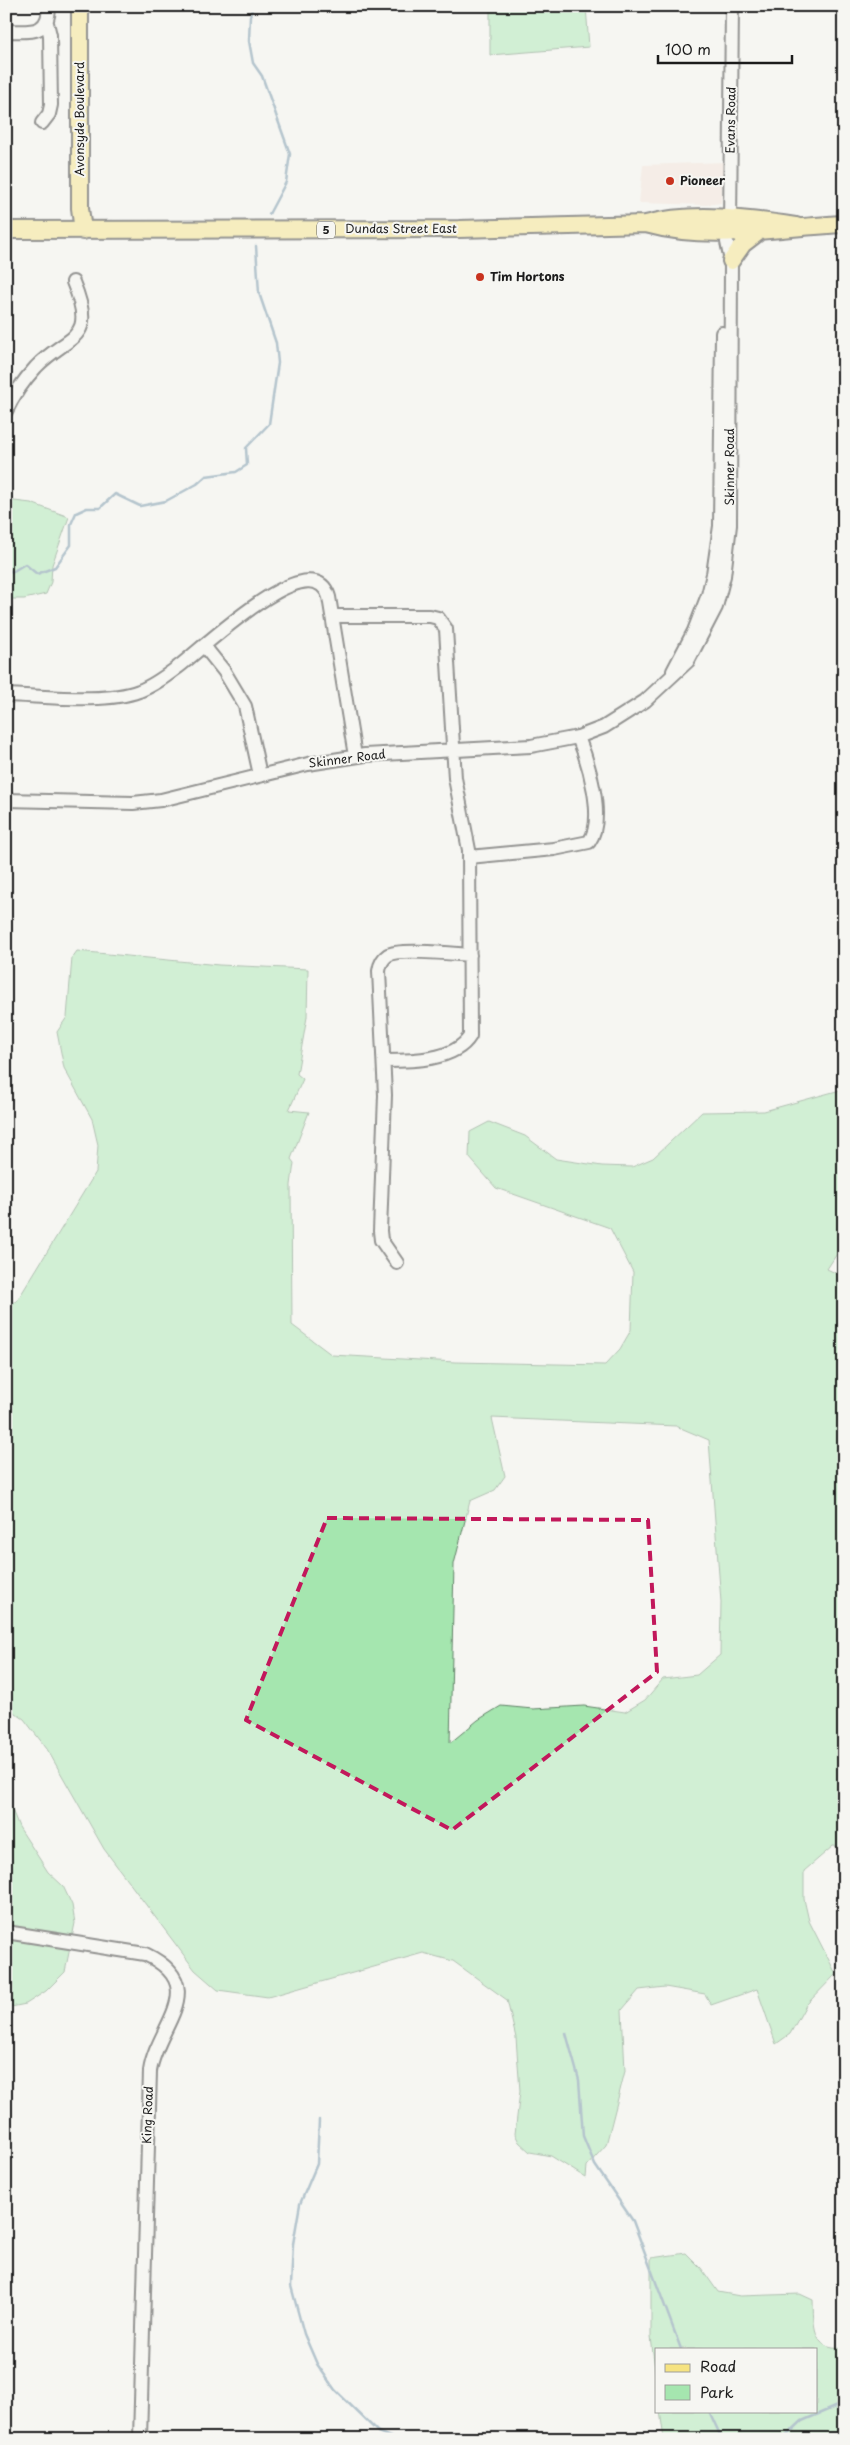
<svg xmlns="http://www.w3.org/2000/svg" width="850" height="2445" viewBox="0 0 850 2445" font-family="'Playpen Sans',sans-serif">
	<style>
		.built { fill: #f3e3d9 }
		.green { fill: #a5e6af; stroke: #608166; fill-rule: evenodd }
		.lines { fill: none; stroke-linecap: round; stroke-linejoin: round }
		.stream { stroke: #6689a0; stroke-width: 2.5 }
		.minor-casing { stroke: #1c1c1c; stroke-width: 16 }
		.major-casing { stroke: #1c1c1c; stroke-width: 20 }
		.minor { stroke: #f6f6f2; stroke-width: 12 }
		.major { stroke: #f6e381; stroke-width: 16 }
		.marked { fill: none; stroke: #c2185b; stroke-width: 4; stroke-dasharray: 10 6; stroke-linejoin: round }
		.poi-dot { fill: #c8321e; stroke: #f6f6f2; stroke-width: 2 }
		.labels { text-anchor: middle; stroke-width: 4; stroke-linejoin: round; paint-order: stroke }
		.shield { fill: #f6f6f2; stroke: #5d5d5c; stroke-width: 1 }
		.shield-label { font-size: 11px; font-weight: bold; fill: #1c1c1c }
		.street-label { font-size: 12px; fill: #1c1c1c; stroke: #f6f6f2 }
		.poi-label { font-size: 12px; font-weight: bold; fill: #1c1c1c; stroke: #f6f6f2; text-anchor: start }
	</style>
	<rect width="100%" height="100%" fill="#f6f6f2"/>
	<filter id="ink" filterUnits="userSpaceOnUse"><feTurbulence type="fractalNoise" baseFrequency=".02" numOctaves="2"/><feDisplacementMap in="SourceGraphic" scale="10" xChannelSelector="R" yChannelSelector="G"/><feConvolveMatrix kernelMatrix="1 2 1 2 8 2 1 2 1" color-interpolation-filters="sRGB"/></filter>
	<g filter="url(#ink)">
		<path class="built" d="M724,162l-3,41 -15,2 -67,-2 4,-38z"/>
		<path class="green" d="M490,6h96l3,41 -99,8z
			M6,500l25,3 38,14 -17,48 -1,17 -5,12 -22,5h-18z
			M77,951l142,14 89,4 -1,48 -10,57 6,5 -14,31 20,2 -18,47 3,4 -3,22 1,140 40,30 123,7 150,3 15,-16 11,-19 2,-58 -23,-44 -114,-40 -27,-31 1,-25 19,-10 36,14 31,23 46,7 30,1 21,-9 49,-46 62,-1 80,-22v154l-17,26 17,8v570l-11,-1 -29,25v28l5,22 27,53 -30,31 -16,29 -14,10 -19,-55 -46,16 -6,-11 -40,-7 -26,3 -17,20 3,61 -19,74 -19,21 -1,12 -35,-22 -21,-4 -11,-10 -4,-8 5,-43 -4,-53 -9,-38 -54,-39 -30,-8 -155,44 -50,-7 -23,-20 -91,-121 -57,-100 -23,-30 -18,-12v-402l11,-4 79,-129 2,-27 -6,-26 -28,-51 -7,-36 10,-15 5,-59zM492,1418l184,8 33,14 12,162 -1,53 -23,20 -34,4 -18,21 -20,12 -41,-6 -51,3 -32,-3 -23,14 -28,23 4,-179 16,-63 25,-11 10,-14z
			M6,1795l13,32 29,45 15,14 9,19 3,18 -10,49 -19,19 -20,13 -20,4z
			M686,2253l15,15 17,24 22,4 60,-2 13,6c1,23 -2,51 31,47v92h-180l-4,-28h156v-62h-160v29l-5,-41v-79z"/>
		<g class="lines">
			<path class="stream" d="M253,6l-3,10 -1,25 4,22 9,13 28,78 -4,28 -17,32
				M6,568l6,4 13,-8 12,10 18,-7 16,-22v-21l5,-11 11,-5h13l15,-14 25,12 26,-5 31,-17 9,-8 30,-4 11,-7 -1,-17 23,-24 9,-61 -2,-20 -17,-50 -3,-47
				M566,2033l13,47 4,56 12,29 38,56 48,128
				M319,2120l-2,44 -17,40 -7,40 -2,42 13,48 13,30 18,26 43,42 17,7
				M709,2411l13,28
				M783,2439l19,-18 35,-15 7,-5"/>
			<g class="minor-casing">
				<path id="minor" d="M6,31c23,0 43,5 43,-25
					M42,123l7,-9 2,-9 -1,-70 -3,-12
					M730,226l2,-220
					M6,411c7,-15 19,-32 30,-44 33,-34 62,-25 37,-85
					M332,616h98l8,2 8,11 9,149 14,72 1,186c-15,25 -60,25 -85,25
					M204,646l20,25 21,35 15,69
					M673,671l21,-40 14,-36 5,-21 7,-48 2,-193
					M6,695c38,1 99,9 133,-4 14,-5 27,-15 39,-24 21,-15 134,-126 151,-70l26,159
					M6,800l127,3 28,-3 147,-36 57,-9 166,-9 47,-9 26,-10 41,-26 43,-40 28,-54 8,-31 6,-51 1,-264 -4,-19
					M469,857l85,-8 35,-7c17,-23 -1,-81 -11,-105
					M397,1263l-16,-23 -1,-9 5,-136 -6,-124c1,-7 3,-12 9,-16 11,-7 67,-1 82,0
					M6,1932l139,22c67,32 12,71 5,117l-10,368"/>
			</g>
			<g class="major-casing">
				<path id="major" d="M80,6v202l3,23
					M646,224c65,18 132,3 198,0
					M6,230l453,-1 187,-5c48,-13 102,-5 150,2
					M731,261l12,-17 17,-13"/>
			</g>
			<use href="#minor" class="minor"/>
			<use href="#major" class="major"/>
		</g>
	</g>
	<path d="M0 0H850V2445H0ZM327,1518l321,2 9,152 -205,158 -206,-110z" fill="#f6f6f2" fill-opacity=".55" fill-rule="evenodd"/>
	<path class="marked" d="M327,1518l321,2 9,152 -205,158 -206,-110z"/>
	<g class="poi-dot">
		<circle cx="670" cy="181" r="5"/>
		<circle cx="480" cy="277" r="5"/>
	</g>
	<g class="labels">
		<rect class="shield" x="317" y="221.5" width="18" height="17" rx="4"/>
		<g class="shield-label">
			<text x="326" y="234">5</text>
		</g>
		<g class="street-label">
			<text transform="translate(80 119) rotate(-90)" y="4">Avonsyde Boulevard</text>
			<text transform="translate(731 120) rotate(-89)" y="4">Evans Road</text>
			<text x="401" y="233">Dundas Street East</text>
			<text transform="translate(730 467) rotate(-90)" y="4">Skinner Road</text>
			<text transform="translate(347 759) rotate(-7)" y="4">Skinner Road</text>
			<text transform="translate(148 2115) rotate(-88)" y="4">King Road</text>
		</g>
		<g class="poi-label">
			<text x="680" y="185">Pioneer</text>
			<text x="490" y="281">Tim Hortons</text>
		</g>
	</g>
	<rect width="850" height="2445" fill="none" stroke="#f6f6f2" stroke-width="25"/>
	<rect x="12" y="12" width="825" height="2420" fill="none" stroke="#1c1c1c" stroke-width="2" filter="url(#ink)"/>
	<rect x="655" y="2348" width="162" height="65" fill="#f6f6f2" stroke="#9f9f9c"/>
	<rect x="665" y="2364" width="25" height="8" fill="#f6e381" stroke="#9f9f9c"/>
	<text x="700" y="2372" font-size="15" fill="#1c1c1c">Road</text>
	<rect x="665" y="2385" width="25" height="15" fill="#a5e6af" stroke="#9f9f9c"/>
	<text x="700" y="2398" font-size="15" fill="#1c1c1c">Park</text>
	<path d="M658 55v8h134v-8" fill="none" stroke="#1c1c1c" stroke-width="2.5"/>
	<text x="665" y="55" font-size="15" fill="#1c1c1c" stroke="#f6f6f2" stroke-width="4" paint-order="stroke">100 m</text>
</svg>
